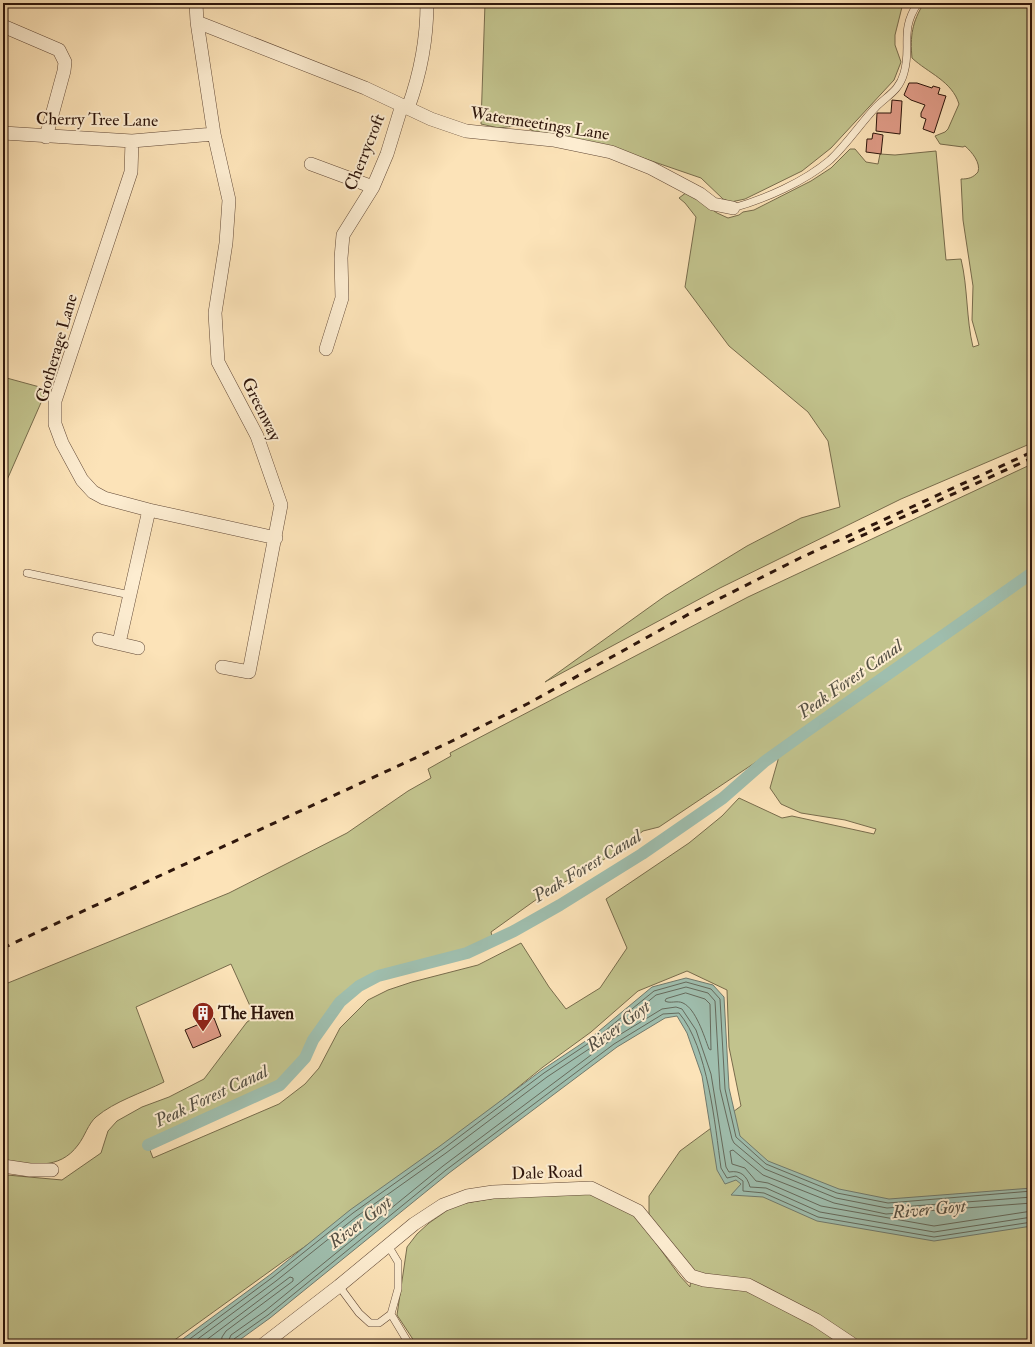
<svg xmlns="http://www.w3.org/2000/svg" width="1035" height="1347" viewBox="0 0 1035 1347" font-family="'IM FELL Double Pica',serif">
	<style>
		.green { fill: #c2c38d; stroke: #786c4c; fill-rule: evenodd }
		.water { fill: #9fbeae; stroke: #717a6d }
		.lines { fill: none; stroke-linecap: round; stroke-linejoin: round }
		.shore { stroke: #666a5c; stroke-width: 1 }
		.canal { stroke: #9fbeae; stroke-width: 12 }
		.building { fill: #df9b87; stroke: #2d150b }
		.lane-casing { stroke: #614836; stroke-width: 8 }
		.street-casing { stroke: #614836; stroke-width: 14 }
		.lane { stroke: #fdedd1; stroke-width: 7 }
		.street { stroke: #fdedd1; stroke-width: 13 }
		.rail { stroke: #2d150b; stroke-width: 3; stroke-dasharray: 7 7; stroke-linecap: butt }
		.labels { text-anchor: middle; stroke-width: 4; stroke-linejoin: round; paint-order: stroke }
		.street-label { font-size: 17px; fill: #2d150b; stroke: #fdedd1 }
		.poi-label { font-size: 17px; font-weight: bold; fill: #2d150b; stroke: #fdedd1; text-anchor: start }
		.water-label { font-size: 18px; font-style: italic; fill: #555044; stroke: #fdedd1 }
	</style>
	<rect width="100%" height="100%" fill="#fce3b8"/>
	<filter id="stains"><feTurbulence type="fractalNoise" baseFrequency=".005" numOctaves="4"/><feColorMatrix values="0 0 0 0 .2 0 0 0 0 .09 0 0 0 0 .02 0 0 0 .5 -.17"/></filter>
	<radialGradient id="worn" r=".72"><stop offset=".6" stop-color="#630" stop-opacity="0"/><stop offset="1" stop-color="#630" stop-opacity=".3"/></radialGradient>
	<path class="green" d="M485,3h418l-8,32v10l6,17 -7,18 -63,68 -29,23 -57,28 -14,3 -8,-3 -22,-21 -96,-33 -72,-14 -10,-6 -24,3 -18,-4z
		M924,3h108v440l-131,56 -181,89 -175,94 120,-86 82,-50 54,-28 39,-11 -12,-66 -20,-29 -79,-66 -44,-59 11,-70 -11,-14 -6,-5 8,-6 30,21 11,5 11,-3 4,-3 11,-2 57,-29 20,-13 19,-19h5l11,13 12,2 2,-10 15,1 41,-4 10,109 15,-1c7,29 5,59 12,88l6,-2 -7,-25 1,-34 -10,-66 -2,-41c7,0 12,-1 17,-7 3,-9 -6,-20 -13,-26l-2,1 -23,-3 -5,-8 10,-4 3,-3 11,-25c-7,-23 -31,-31 -47,-46 -2,-22 0,-36 12,-55z
		M3,377l44,12 -44,100z
		M1032,464v880h-616l-19,-29 10,-68 10,-13 12,-11 26,-18 46,-8 91,-3 44,22 44,60 10,11 1,-11 -42,-53v-27l31,-45 61,-45 -12,-59 -2,-57 -40,-19 -49,20 -47,41 -48,35 -79,64 -102,76 -78,54 -115,83h-166v-142l4,-27 55,5 39,-27 7,-22 9,-10 25,-14 27,-10 35,-18 43,-57 8,-5 -24,-53 -95,43 28,75c-22,11 -49,19 -68,35 -8,7 -11,19 -18,28 -19,26 -47,19 -75,16v-176l226,-92 118,-60 61,-42 23,-13 -3,-9 23,-13 -1,-3 298,-156zM777,755l1,5 -8,28 11,16 20,9 44,7 31,9 -2,5 -82,-18 -10,2 -43,-20 -17,18 -33,27 -83,56 21,49 -27,40 -34,21 -17,-22 -28,-44 -43,22 -66,17 -24,8 -20,10 -28,28 -21,40 -14,16 -26,20 -126,54 -5,-13 132,-60 25,-27 8,-18 27,-38 19,-16 19,-10 89,-23 26,-13 -2,-8 53,-38 71,-41 28,-22 16,-4 103,-69 2,4z"/>
	<path class="water" d="M686,978l27,7 11,12 5,91 11,48 28,25 71,28 50,10 143,-11v38l-98,15 -117,-20 -54,-24 -32,-2 10,-11 -5,-4 -11,4 -8,-14 -15,-94 -15,-43 -10,-17 -12,2 -48,29 -168,126 -179,145 -36,26h-58l95,-70 79,-64 90,-64 102,-76 51,-34 59,-49z"/>
	<g class="lines">
		<path class="shore" d="M686,993l19,6 5,5 1,46 -2,-1c-5,-13 -13,-40 -26,-46 -6,-3 -13,1 -18,-2l1,-2z
			M1032,1203l-146,11 -52,-11 -71,-28 -30,-25 -3,1 2,13 13,4 11,13 12,2 53,23 113,20 98,-15
			M183,1344l90,-67 80,-64 90,-64 101,-76 51,-34 59,-48 32,-9 25,7 9,10 5,90 11,48 30,27 71,29 51,10 144,-12
			M191,1344l85,-63 80,-64 90,-64 101,-76 51,-34 58,-48 30,-8 22,6 7,8 5,88 12,50 2,4 31,26 71,29 51,10 145,-11
			M201,1344l89,-67 3,1v3l-67,50 -4,6 -1,7
			M227,1344l4,-9 34,-24 178,-145 168,-126 51,-31 14,-2 6,2 14,21 15,44 15,93 3,5c12,-2 18,4 21,15l16,1 54,24 114,20 98,-15
			M232,1344l2,-5 34,-24 178,-145 168,-126 49,-30 16,-1c29,34 36,112 42,155l6,10 9,-2 7,5v10l21,2 54,24 116,20 98,-15"/>
		<path class="canal" d="M148,1145l132,-60 25,-27 8,-18 27,-38 19,-16 19,-10 89,-23 47,-22 46,-26 82,-51 81,-56 41,-36 39,-28 229,-161"/>
	</g>
	<path class="building" d="M909,83h8l15,5 1,-2 7,2 -2,6 8,2 -12,37 -11,-4 3,-10 -5,-2v-4l4,-8 -14,-5 -7,-5z
		M892,100l10,1 -2,33 -24,-3 1,-18h14z
		M873,133l10,2 -2,19 -15,-2 1,-13h5z
		M214,1018l7,18 -28,12 -8,-18z"/>
	<g class="lines">
		<g class="lane-casing">
			<path id="lane" d="M733,208c32,-9 71,-26 97,-48 17,-16 30,-36 46,-53 12,-12 23,-16 28,-34 8,-27 -5,-42 14,-70
				M27,573l103,22
				M339,1286l20,27 11,10h9l12,-9 7,-25v-27l-9,-15
				M391,1314l18,30"/>
		</g>
		<g class="street-casing">
			<path id="street" d="M196,3l1,19 17,112 15,66 -3,43 -11,70 3,49 39,74 24,69 -32,167 -27,-5
				M197,22l168,66 66,31 35,12 87,9 58,12 40,16 49,26 13,10 20,4
				M3,26l56,24 6,12 -1,9 -18,66
				M408,108c12,-33 19,-70 19,-105
				M3,133l129,8 82,-7
				M132,141l-1,31 -76,229v23l7,19 20,37 11,12 11,6 45,12 127,28
				M311,164l62,23
				M326,349l16,-51 -1,-40 2,-23 30,-48 14,-33 15,-49
				M99,639l39,9
				M119,643l30,-133
				M3,1166l27,4h22
				M264,1344l75,-58 75,-62 29,-19 24,-9 26,-4 98,-4 47,23 53,65 13,4 44,5 68,35 36,24"/>
		</g>
		<use href="#lane" class="lane"/>
		<use href="#street" class="street"/>
		<path class="rail" d="M848,542l184,-84
			M3,948l447,-206 79,-39 160,-89 111,-56 232,-106"/>
	</g>
	<defs>
		<g id="building-pin" transform="scale(1.15)"><path d="M0 17L-7.5 6A9.5 9.5 0 1 1 7.5 6Z" fill="#8f2418" stroke="#fdedd1"/><path d="M-4-6H4V6H1V3H-1V6H-4ZM-2.5-4.3h1.7v1.8h-1.7ZM.8-4.3h1.7v1.8H.8ZM-2.5-1h1.7V.8h-1.7ZM.8-1h1.7V.8H.8Z" fill="#fff"/></g>
	</defs>
	<g fill-rule="evenodd">
		<use href="#building-pin" x="203" y="1013"/>
	</g>
	<g class="labels">
		<g class="street-label">
			<text transform="translate(97 119) rotate(1)" y="6">Cherry Tree Lane</text>
			<text transform="translate(540 123) rotate(9)" y="6">Watermeetings Lane</text>
			<text transform="translate(364 152) rotate(-68)" y="6">Cherrycroft</text>
			<text transform="translate(56 348) rotate(-74)" y="6">Gotherage Lane</text>
			<text transform="translate(262 409) rotate(64)" y="6">Greenway</text>
			<text transform="translate(547 1172) rotate(-2)" y="6">Dale Road</text>
		</g>
		<g class="poi-label">
			<text x="218" y="1019">The Haven</text>
		</g>
		<g class="water-label">
			<text transform="translate(850 679) rotate(-35)" y="6">Peak Forest Canal</text>
			<text transform="translate(587 866) rotate(-31)" y="6">Peak Forest Canal</text>
			<text transform="translate(618 1026) rotate(-36)" y="6">River Goyt</text>
			<text transform="translate(211 1096) rotate(-25)" y="6">Peak Forest Canal</text>
			<text transform="translate(929 1209) rotate(-5)" y="6">River Goyt</text>
			<text transform="translate(360 1222) rotate(-37)" y="6">River Goyt</text>
		</g>
	</g>
	<rect width="1035" height="1347" fill="none" stroke="#fce3b8" stroke-width="16"/>
	<rect x="4" y="4" width="1027" height="1339" fill="none" stroke="#2d150b" stroke-width="2"/>
	<rect x="8" y="8" width="1019" height="1331" fill="none" stroke="#2d150b"/>
	<rect width="100%" height="100%" filter="url(#stains)"/>
	<rect width="100%" height="100%" fill="url(#worn)"/>
</svg>
